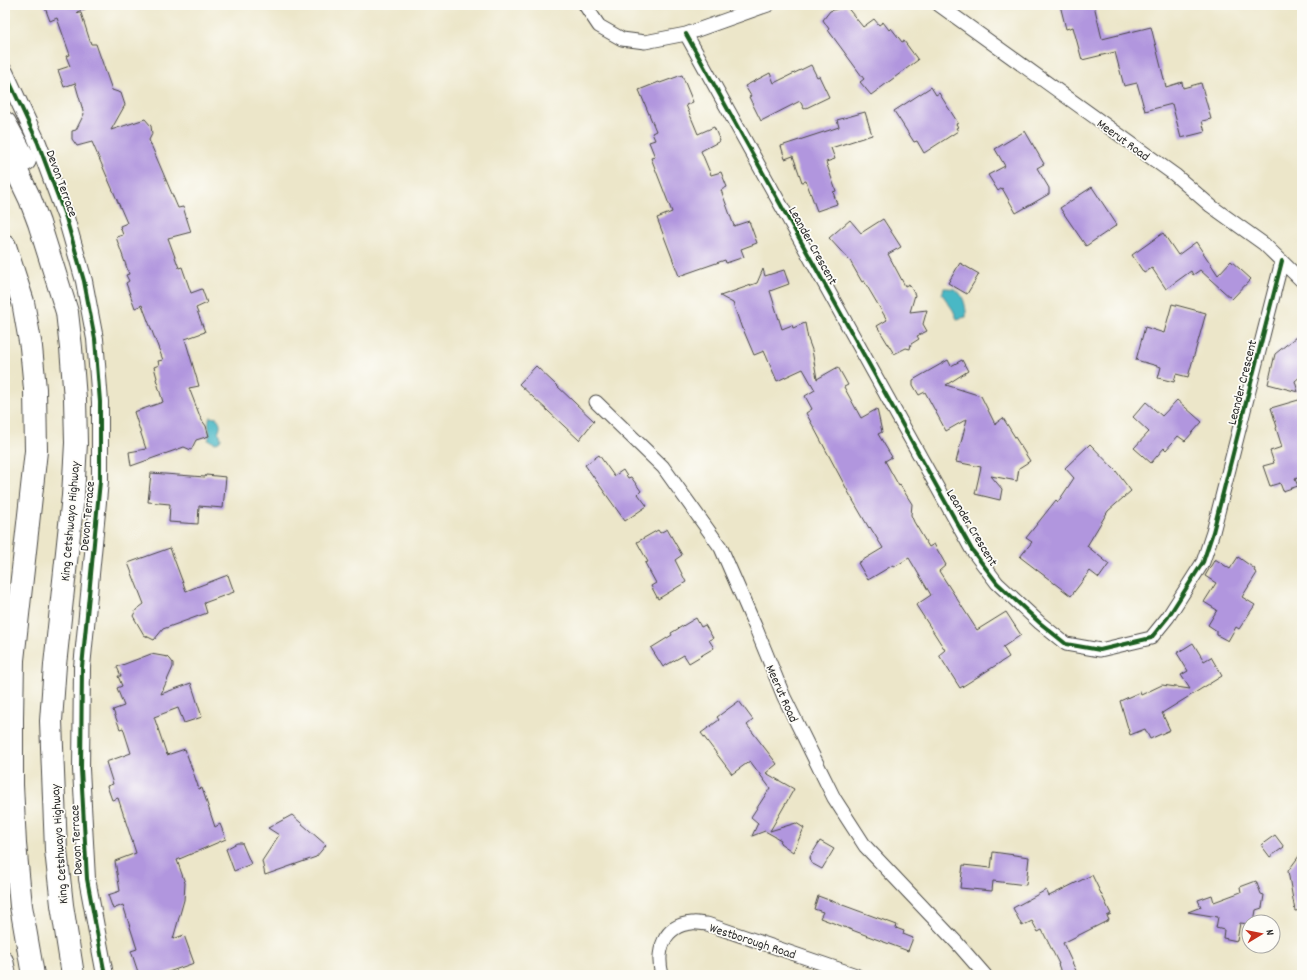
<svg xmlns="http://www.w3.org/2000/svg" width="1307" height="980" viewBox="0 0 1307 980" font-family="Dekko,sans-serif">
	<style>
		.water { fill: #4ab8c5; stroke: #3a7278 }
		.building { fill: #b196de }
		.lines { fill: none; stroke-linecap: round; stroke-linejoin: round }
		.minor-casing { stroke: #484743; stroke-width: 15 }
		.tertiary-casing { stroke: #484743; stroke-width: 18 }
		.motorway-casing { stroke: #484743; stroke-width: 24 }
		.minor { stroke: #fff; stroke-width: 13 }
		.tertiary { stroke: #fff; stroke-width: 16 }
		.motorway { stroke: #fff; stroke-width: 22 }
		.cycleway-casing { stroke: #fdfcf7; stroke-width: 6 }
		.cycleway { stroke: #1b5e20; stroke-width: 4 }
		.labels { text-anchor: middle; stroke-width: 3.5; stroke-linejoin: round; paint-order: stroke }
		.street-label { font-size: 13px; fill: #2b2b2b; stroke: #fdfcf7 }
	</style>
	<rect width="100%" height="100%" fill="#fdfcf7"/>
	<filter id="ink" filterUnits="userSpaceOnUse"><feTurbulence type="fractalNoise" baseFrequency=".025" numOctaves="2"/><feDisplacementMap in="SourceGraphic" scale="8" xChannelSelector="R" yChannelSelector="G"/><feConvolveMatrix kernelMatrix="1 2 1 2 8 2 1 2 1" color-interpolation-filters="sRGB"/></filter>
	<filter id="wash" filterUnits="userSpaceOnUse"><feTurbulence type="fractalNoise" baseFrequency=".012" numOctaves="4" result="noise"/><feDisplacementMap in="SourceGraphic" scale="16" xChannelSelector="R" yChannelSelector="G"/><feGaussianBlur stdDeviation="0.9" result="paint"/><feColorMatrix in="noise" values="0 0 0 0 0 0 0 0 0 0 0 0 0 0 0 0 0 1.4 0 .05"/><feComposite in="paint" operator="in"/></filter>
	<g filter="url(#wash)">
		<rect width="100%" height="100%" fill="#ece6c9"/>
		<path class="water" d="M944,288c3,0 7,0 10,1 9,3 13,19 12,28l-9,2 -4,-9 -11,-16z
			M210,417l7,1c4,5 4,8 1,14l2,2 1,5 -2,3 -3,1 -8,-3c4,-7 -2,-16 2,-23z"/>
		<g id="blocks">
			<path class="building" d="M44,5h45l1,2 -13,5 1,1h3l10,31h5l16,46 9,3 4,12 -14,25 34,-11 6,7 1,8 -3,6 29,68 5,-1 8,25 -23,6 11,30 3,-1 9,26 11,-4 5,14 -11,5 9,24 -20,7 14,47 -10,2 12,31 5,7 3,10 -13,4 -5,10 -7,-3 -53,19 -2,-14 17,-3 -12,-37 29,-10 -7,-23 1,-1 -3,-11 5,-2 -1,-4 5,-1 -21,-55 -7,3 -9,-25 3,-2 -3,-6 3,-1 -13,-37 7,-2 -3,-9 7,-3 -35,-81 -15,4 -5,-7v-8l4,-1 8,-16 -9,-31 -11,4 -6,-17 12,-4 -4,-10 4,-1 -13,-37 -7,3z
				M1060,5h34l8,34 49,-12 15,60 16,-5 1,6 18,-5 10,36 -9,2 3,11 -24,6 -9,-34 -27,7 -8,-28 -13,3 -9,-34 -33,8 -9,-33 -7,2z
				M846,6l17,21 11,-8 5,6 4,-3 6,8 2,-2 11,14 2,-1 14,19 -47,35 -11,-13 4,-3 -36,-49 1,-1 -6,-9 7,-9z
				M811,65l6,12 2,-1 10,21 -25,12 -4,-8 -39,20 -12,-24 2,-1 -6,-10 25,-13 4,10z
				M682,75l11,27 -7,3 12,29 16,-7 6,14 -19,10 10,24 10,-3 6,15 -6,3 13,36 15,-5 8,22 -16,6 3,8 -18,6 -1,-3 -46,16 -22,-58 15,-6 -21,-54 4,-1 -6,-15 6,-2 -3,-7 4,-2 -17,-41 20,-8 1,1z
				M931,87l5,8 3,-2 19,30 -2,1 2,3 -2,1 2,3 -34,22 -7,-12 -3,1 -20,-31z
				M865,112l7,23 -41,13 4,11 -9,3 10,29 -3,1 4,12 -20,7 -11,-30 -4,1 -9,-26 -8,3 -4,-13 58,-19 -2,-7z
				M1025,131l19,33 -7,4 12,20v6l-33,19 -14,-25 -4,3 -10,-16 17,-9 -10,-17z
				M1092,187l25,38 -31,21 -26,-38z
				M883,219l18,28 -13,7 17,32 4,-2 6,11 -5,17 17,-2 -4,14 4,7 -10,5 2,3 -8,5 -1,5 -4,-1 -12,6 -17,-28 10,-6 -23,-39 -2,1 -12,-21 -21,-23 21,-18 11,13z
				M1163,233l15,22 18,-13 22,33 13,-14 20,18 -19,20 -32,-29 -7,5 -2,-4 -25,18 -14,-21 -8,5 -12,-18z
				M960,263l19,11 -12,20 -19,-11z
				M763,269l2,7 19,-6 5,14 -19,7 12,38 10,-4 1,3 12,-5 3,16 4,11 5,29 21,-12 10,18 -4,2 17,31 16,-9 5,23 -4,2 14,23 -7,4 14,25 1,-1 12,19 -1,11 3,7 15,25 5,-3 12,21 -7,6 38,59 29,-18 15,23 -18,12 6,10 -49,31 -21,-33 6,-5 -29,-45 15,-10 -22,-37 -15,9 -1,-2 -25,15 -10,-17 25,-15 -13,-21 -1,1 -18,-31 -45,-84 6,-4 -7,-13 10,-6 -12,-21 -26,12 -13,-30 -10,4 -11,-26h-1l-9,-26 -13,-7 37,-13z
				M1172,304l34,9 -18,64 -12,-3 -2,8 -16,-4 3,-11 -25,-7 9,-33 19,6z
				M1296,337l6,8v30l-7,6 3,11 -30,-8 7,-30z
				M948,360l3,6 11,-6 6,11 -22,14 35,11 14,28 8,-6 27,43 -11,7 -2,13 -26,-5 11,13 -2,11 -25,-6 6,-27 -25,-5 11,-43 -21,12 -21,-39 -6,3 -6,-10v-5z
				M536,366l58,55 -15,19 -60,-56z
				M1302,399v77l-7,3 3,7 -15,5 -3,-8 -10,3 -7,-20 11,-3 -4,-12 12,-4 -6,-19 1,-1 -6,-19z
				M1177,400l25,22 -17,19 -7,-5 -12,14 -2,-2 -13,15 -17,-15 15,-16 -16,-15 13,-15 16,14z
				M1090,444l26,27 15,20 -23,20 -21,35 22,18 -10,14 -9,-7 -19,25 -51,-39 12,-15 -6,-4 30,-38 2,2 16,-24 -9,-10z
				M599,455l15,21 9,-6 5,8 3,-1 10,14 -3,3 9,12 -22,15 -40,-56z
				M151,473l54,4 1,-2 20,2 -3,31 -24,-2 -1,18 -29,-2 1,-18 -22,-2z
				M667,529l15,26 -7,5 11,22 -28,17 -7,-13 5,-3 -11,-20 3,-1 -11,-20 21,-12 2,3z
				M170,548l16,43 42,-16 6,17 -30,11 3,10 -44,16 -9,11 -10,-5 -11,-19 3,-6 8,-6 -16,-41z
				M1238,557l17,12 -1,2 3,2 -15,24 13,8 -16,24 -3,-2 -8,14 -11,-6v-4l-9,-6 9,-15 -13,-8 12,-19 -11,-7 10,-17 15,10z
				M696,618l5,9 4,-2 8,13 -4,2 5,8 -25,15 -5,-8 -21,12 -12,-19 21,-13 -1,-2z
				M1193,643l11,18 7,-4 11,19 -60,37 8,17 -20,9 -5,-10 -15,6 -10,-34 20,-9 1,3 21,-10 28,4 -9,-14 7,-4 -11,-18z
				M151,654l17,3 2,2 3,4v4l-12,27 30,-11 11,34 -18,6 -6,-15 -24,9 13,38 18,-6 14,40 3,-1 13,39 5,-3 6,15 -49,21 8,23 -1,17 -11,39 11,-4 10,28 -34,12h-21l-8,-24 6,-2 -14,-44 -10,4 -5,-14 12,-4 -5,-30 21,-8 -18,-55 -6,2 -5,-14 6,-2 -7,-22 25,-9 -8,-25 -3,1 -7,-19 11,-4 -7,-18 5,-2 -4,-10h3l-4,-9z
				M739,701l14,19 -6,5 30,39 -11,9 28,16 -24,42 26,-8 8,5 -11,24 -13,-9 1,-3 -16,-9 -13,5 6,-13 -7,-6 19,-29 -20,-27 -18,13 -31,-41 18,-13 -2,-3z
				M292,815l34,30 -10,12 -51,18 -3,-14 17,-26 -11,-7z
				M1275,835l9,12 -14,10 -9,-12z
				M820,841l14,8 -12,20 -11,-6 -1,-6z
				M237,843h5l9,21 -17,7 -8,-22z
				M993,852l36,5 -3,28 -33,-4 -1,10 -32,-3 3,-23 28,3z
				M1302,852v58l-7,1 -7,-40z
				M1092,875l19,39 -4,2 2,4 -46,23 15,32h-16l-4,-11h1l-17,-34 -4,2 -6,-11 -10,5 -9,-18 33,-18 3,6z
				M1256,881l5,13 3,1 -2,13 -6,2 -2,12h-5v2l-9,-1 -3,18 -14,-3 1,-8 -8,-2 2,-11 -30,-5 13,-5 -3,-7 14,-5 2,7 27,-10 -1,-5z
				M818,896l79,29 -1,3 8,3 -1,3 10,4 -5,13 -88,-33 3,-6 -9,-3z"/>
		</g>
	</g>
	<g filter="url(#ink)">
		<use href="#blocks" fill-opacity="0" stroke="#484743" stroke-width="1"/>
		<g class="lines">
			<g class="minor-casing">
				<path id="minor" d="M585,5l14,21 23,13 23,3 41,-8 82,-29
					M939,5l236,170 36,31 53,38 38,37
					M686,34l286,516 25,33 43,40 26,21 34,6 51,-12 17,-21 35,-55 10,-30 69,-271
					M596,402l67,65 58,81 34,78 29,71 50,101 31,48 92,97 28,32
					M662,975c-6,-23 1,-50 30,-52 5,-1 10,1 15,1l149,51"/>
			</g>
			<g class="tertiary-casing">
				<path id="tertiary" d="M5,72l33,71 28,75 18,63 11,58 5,63v79l-18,186 -1,102 6,110 18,96
					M5,960l3,15"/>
			</g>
			<g class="motorway-casing">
				<path id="motorway" d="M5,123l20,37
					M5,149l6,10 19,40 9,24 28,89 4,36 4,51 1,44 -3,53 -18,169 -4,56 5,129 6,55 11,70
					M5,246l18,56 8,45 4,42 1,62 -23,209 -1,58v67l3,59 6,62 12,69"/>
			</g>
			<use href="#minor" class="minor"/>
			<use href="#tertiary" class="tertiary"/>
			<use href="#motorway" class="motorway"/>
			<g class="cycleway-casing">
				<path id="cycleway" d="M686,34l286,516 25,33 43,40 26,21 34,6 51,-12 17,-21 35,-55 10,-30 69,-271
					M5,72l33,71 28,75 18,63 11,58 5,63v79l-18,186 -1,102 6,110 18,96"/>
			</g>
			<use href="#cycleway" class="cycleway"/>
		</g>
	</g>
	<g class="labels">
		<g class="street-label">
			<text transform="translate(1124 139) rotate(36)" y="5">Meerut Road</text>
			<text transform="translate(63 183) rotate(70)" y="5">Devon Terrace</text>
			<text transform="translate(814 245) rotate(61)" y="5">Leander Crescent</text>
			<text transform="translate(1241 382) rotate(-76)" y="5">Leander Crescent</text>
			<text transform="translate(86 516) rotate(-85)" y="5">Devon Terrace</text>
			<text transform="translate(69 521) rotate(-85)" y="5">King Cetshwayo Highway</text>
			<text transform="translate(973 527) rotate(59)" y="5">Leander Crescent</text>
			<text transform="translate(783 693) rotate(66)" y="5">Meerut Road</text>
			<text transform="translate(75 840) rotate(-93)" y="5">Devon Terrace</text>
			<text transform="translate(58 844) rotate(-94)" y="5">King Cetshwayo Highway</text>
			<text transform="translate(753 940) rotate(18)" y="5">Westborough Road</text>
		</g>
	</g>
	<rect width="1307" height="980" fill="none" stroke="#fdfcf7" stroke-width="20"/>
	<g transform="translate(1261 934) rotate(80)"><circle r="19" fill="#fdfcf7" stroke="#a9a8a5"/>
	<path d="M0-3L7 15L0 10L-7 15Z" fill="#c8321e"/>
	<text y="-6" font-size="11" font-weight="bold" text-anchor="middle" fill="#2b2b2b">N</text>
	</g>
</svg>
